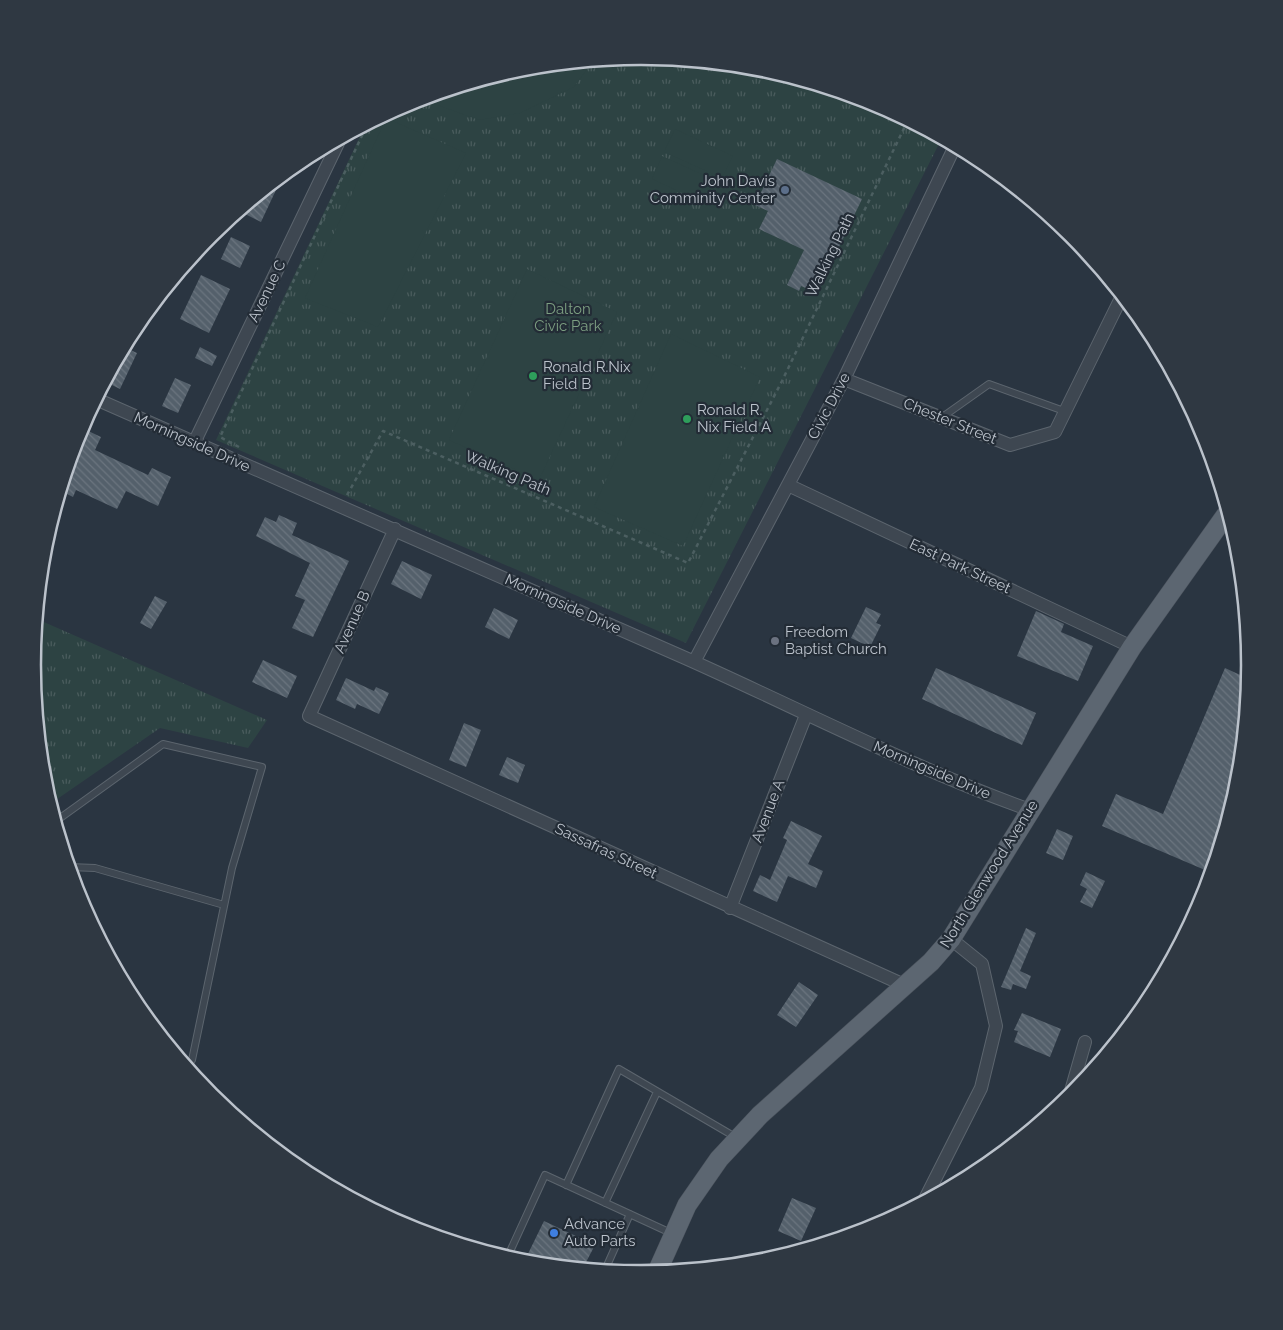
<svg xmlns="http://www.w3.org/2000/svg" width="1283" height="1330" viewBox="0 0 1283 1330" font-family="Raleway,sans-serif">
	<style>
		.grass { fill: url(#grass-tufts) }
		.pitch { fill: #2d4343 }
		.building { fill: url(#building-back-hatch) }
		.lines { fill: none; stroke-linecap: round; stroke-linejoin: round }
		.lane-casing { stroke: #5c656e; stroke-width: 8 }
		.street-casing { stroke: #5c656e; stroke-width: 14 }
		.primary-casing { stroke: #48505a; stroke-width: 20 }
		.path { stroke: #4c5f61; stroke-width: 2.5; stroke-dasharray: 4 4; stroke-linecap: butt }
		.lane { stroke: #3e4751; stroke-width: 6 }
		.street { stroke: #3e4751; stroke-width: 12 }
		.primary { stroke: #5c6671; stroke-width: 19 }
		.service-dot { fill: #5c6f8a; stroke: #232c36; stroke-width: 2 }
		.leisure-dot { fill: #2e9e5b; stroke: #232c36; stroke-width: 2 }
		.worship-dot { fill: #6b7280; stroke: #232c36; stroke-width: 2 }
		.shop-dot { fill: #3f7fe0; stroke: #232c36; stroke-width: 2 }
		.labels { text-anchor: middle; stroke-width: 4.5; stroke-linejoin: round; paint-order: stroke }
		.poi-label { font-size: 15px; fill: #bbc2cb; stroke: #232c36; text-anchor: start }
		.street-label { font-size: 15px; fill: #bbc2cb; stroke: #232c36 }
		.park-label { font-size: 15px; fill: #7c9e81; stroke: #232c36 }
		.rim { fill: none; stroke: #bbc2cb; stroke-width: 2.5 }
	</style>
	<defs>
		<pattern id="grass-tufts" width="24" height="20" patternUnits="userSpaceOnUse" patternTransform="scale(1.25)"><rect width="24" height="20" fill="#2d4343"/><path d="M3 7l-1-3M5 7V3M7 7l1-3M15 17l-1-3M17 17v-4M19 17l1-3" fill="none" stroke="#4a5c5d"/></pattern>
		<pattern id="building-back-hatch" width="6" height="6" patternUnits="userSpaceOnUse" patternTransform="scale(1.25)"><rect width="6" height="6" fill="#54606b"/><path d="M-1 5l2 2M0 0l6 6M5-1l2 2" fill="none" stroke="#6b757f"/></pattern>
	</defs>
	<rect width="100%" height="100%" fill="#2a3541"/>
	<path class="grass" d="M642,56l119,12 114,34 67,36 -256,505 -470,-203 149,-314 44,-24 114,-34z
		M37,619l230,101 -19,28 -88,-20 -110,76 -6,-20 -11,-119z"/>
	<path class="pitch" d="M593,61l-19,26 -54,26 -41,7 -58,-21 102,-31z
		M386,118l80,35 -88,174 -73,-29z
		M675,129l58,27 -11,22 -58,-26z
		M662,156l59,27 -11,23 -58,-27z
		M527,269l90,43 -78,168 -90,-40z
		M671,334l89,43 -77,169 -89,-39z"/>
	<path class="building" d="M777,159l85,40 -45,94 -16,-7 -2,5 -12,-6 17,-35 -45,-21 9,-18 -13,-6z
		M283,175l-22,47 -22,-11 21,-17z
		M231,237l19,9 -10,22 -19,-9z
		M201,275l29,14 -21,44 -29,-14z
		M124,347l13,6 -17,36 -14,-7z
		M200,347l17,9 -5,10 -17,-8z
		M175,378l16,7 -13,28 -16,-7z
		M82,428l19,9 -6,13 53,25 4,-7 19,9 -13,29 -32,-15 -9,18 -41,-19 -3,7 -12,-6z
		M279,515l18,8 -5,12 57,26 -36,76 -21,-9 13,-28 -10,-4 15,-33 -54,-27 9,-19 11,5z
		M402,561l30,14 -11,24 -30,-15z
		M155,596l12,6 -16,27 -11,-6z
		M866,607l15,7 -5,9 5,2 -11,22 -19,-9z
		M494,608l24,12 -9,19 -24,-12z
		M1036,611l28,13 -3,8 32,14 -15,35 -61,-25z
		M263,660l34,16 -10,22 -35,-16z
		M936,668l100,45 -14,32 -100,-46z
		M1225,668l24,11 -10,105 -27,89 -110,-47 14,-32 47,20z
		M346,678l28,13 2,-4 13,6 -10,21 -22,-10 -2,5 -19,-9z
		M464,723l17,7 -15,37 -17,-7z
		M507,757l18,8 -7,18 -19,-8z
		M791,821l31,15 -14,28 15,7 -7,17 -28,-12 -11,26 -24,-11 7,-16 10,5 17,-40 -4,-2z
		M1057,829l16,7 -10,24 -17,-7z
		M1086,872l19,9 -13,27 -12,-6 7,-13 -7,-4z
		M1026,928l10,5 -16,38 11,5 -5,13 -13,-5 -2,6 -10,-3z
		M799,982l19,13 -22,32 -19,-12z
		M1022,1013l39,16 -11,28 -36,-15 4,-11 -4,-1z
		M792,1198l24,10 -15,33 -23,-10z
		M544,1221l51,24 -12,23 -59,-6z"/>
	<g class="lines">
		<g class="lane-casing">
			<path id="lane" d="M941,418l48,-34 75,27
				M56,821l107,-77 99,23 -30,101 -40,192 -5,7
				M69,867l26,1 129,37
				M566,1185l53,-116 118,69
				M605,1203l52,-111
				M507,1258l38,-83 128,59
				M605,1270l25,-56"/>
		</g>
		<g class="street-casing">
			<path id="street" d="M844,379l166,66 45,-13 67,-136
				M96,399c195,87 392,171 587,258 115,51 227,110 347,153
				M194,443l146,-304
				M788,485l344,162
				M395,529l-86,187 595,269
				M694,662l150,-283 111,-233
				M730,908l76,-193
				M1069,1098l16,-56
				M924,1201l57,-113 15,-62 -14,-62 -31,-25"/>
		</g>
		<g class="primary-casing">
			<path id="primary" d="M657,1272l30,-67 32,-46 41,-44 171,-153 20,-23 181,-292 96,-135"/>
		</g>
		<path class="path" d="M239,447l-19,-10 147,-312
			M347,495l36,-64 305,132 94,-182 126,-261"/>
		<use href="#lane" class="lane"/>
		<use href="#street" class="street"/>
		<use href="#primary" class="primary"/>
	</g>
	<circle class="service-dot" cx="785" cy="190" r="5"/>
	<g class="leisure-dot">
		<circle cx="533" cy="376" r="5"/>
		<circle cx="687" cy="419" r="5"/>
	</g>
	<circle class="worship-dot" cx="775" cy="641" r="5"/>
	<circle class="shop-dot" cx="554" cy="1233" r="5"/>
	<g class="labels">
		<g class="poi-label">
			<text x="775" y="186" text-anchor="end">John Davis<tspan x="775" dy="17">Comminity Center</tspan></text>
			<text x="543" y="372">Ronald R.Nix<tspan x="543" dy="17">Field B</tspan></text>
			<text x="697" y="415">Ronald R.<tspan x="697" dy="17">Nix Field A</tspan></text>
			<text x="785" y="637">Freedom<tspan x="785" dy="17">Baptist Church</tspan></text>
			<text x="564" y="1229">Advance<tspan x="564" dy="17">Auto Parts</tspan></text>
		</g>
		<g class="street-label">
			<text transform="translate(830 255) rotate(-64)" y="5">Walking Path</text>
			<text transform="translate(267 291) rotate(-64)" y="5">Avenue C</text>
			<text transform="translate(829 406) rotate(-62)" y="5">Civic Drive</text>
			<text transform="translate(950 421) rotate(22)" y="5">Chester Street</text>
			<text transform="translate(192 442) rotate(24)" y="5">Morningside Drive</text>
			<text transform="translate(508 473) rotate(23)" y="5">Walking Path</text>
			<text transform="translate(960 566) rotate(25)" y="5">East Park Street</text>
			<text transform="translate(563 604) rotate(24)" y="5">Morningside Drive</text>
			<text transform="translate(352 622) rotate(-66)" y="5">Avenue B</text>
			<text transform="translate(932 770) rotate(23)" y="5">Morningside Drive</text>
			<text transform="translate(768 811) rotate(-69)" y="5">Avenue A</text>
			<text transform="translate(606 851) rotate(25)" y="5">Sassafras Street</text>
			<text transform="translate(989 874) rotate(-58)" y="5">North Glenwood Avenue</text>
		</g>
		<g class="park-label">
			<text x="568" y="314">Dalton<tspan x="568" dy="17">Civic Park</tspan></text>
		</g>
	</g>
	<path d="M0 0H1283V1330H0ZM41 665a600 600 0 1 1 1200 0a600 600 0 1 1-1200 0Z" fill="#2f3842" fill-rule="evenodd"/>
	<path class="rim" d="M41 665a600 600 0 1 1 1200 0a600 600 0 1 1-1200 0Z"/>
</svg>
